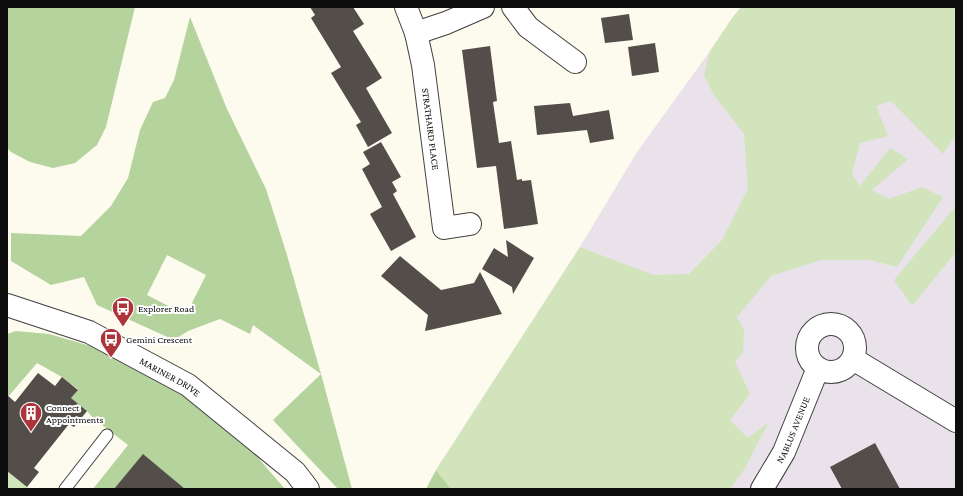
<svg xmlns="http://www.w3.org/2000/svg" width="963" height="496" viewBox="0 0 963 496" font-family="'Crimson Pro',serif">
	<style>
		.industrial { fill: #eae2ea }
		.green { fill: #d1e4bc }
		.forest { fill: #b5d39d; fill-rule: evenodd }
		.building { fill: #544e4a }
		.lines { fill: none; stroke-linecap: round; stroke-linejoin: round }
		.lane-casing { stroke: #404040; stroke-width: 13 }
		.street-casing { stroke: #404040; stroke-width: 24 }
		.lane { stroke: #fff; stroke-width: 11 }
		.street { stroke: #fff; stroke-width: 22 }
		.labels { text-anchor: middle; stroke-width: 4; stroke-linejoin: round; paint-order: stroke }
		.street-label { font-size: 10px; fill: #0d0d0d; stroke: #fff }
		.poi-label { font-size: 10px; fill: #0d0d0d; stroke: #fff; text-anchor: start }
	</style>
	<rect width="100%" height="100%" fill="#fdfaee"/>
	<path class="industrial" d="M741,7h215v482h-505l-15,-19 144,-223 57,-95 73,-101 23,-34z"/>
	<path class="green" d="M741,7h215v128l-13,19 -52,-53 -15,5 12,30 -28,7 -8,31 8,12 30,-38 18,11 -36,31 17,9 33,-12 21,10 -46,70 -27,-7h-49l-50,16 -34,41 7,13 -1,22 -8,10 15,32 -20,26 18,18 21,-16 -24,46 -15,21h-279l-15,-19 144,-223 73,28 36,-1 33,-34 26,-51 -4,-55 -30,-39 -10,-20 6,-24 23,-34z
		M956,206v46l-44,54 -18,-26z
		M7,471l20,16 3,2h-23z"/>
	<path class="forest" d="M7,7h128l-29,120 -9,18 -22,18 -22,5 -23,-6 -19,-10 -4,-4z
		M190,17l37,92 39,80 21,66 34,119 31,115h-14l-65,-69 48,-46 -68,-49 -3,9 -30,-15 -32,12 -14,9 -77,-35 -13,-28 -33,8 -40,-24v-28l70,3 30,-30 17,-28 12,-48 13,-28 12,-4 9,-18zM167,255l39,20 -20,40 -39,-20z
		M16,331l33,3 45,13 89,46 65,53 37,43h-192l35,-44 -35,-27 -6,-7 -16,-13 7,-9 -16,-12 -25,-14 -30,35v-64z
		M436,470l15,19h-25z"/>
	<path class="building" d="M310,7h43l11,17 -11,7 29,47 -16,10 26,45 -24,14 -12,-22 5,-3 -30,-49 10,-6 -30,-49 4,-3z
		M629,14l4,26 -28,3 -4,-25z
		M655,43l4,29 -27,4 -4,-29z
		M490,46l7,55 -4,1 6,41 12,-2 6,39 5,-1v2l9,-1 7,44 -34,5 -8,-63 -19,2 -15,-118z
		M570,103l3,13 36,-6 5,29 -24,4 -3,-13 -50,5 -3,-29z
		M381,142l20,35 -9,5 5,9 -4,3 23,43 -25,14 -21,-37 12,-7 -20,-38 8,-5 -7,-12z
		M506,240l28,18 -21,36 -1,-7 -30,-18 12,-21 14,9z
		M400,256l41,34 33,-7 6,-11 22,42 -77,17 3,-16 -47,-39z
		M38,373l17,13 7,-9 16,13 -7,8 16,13 -13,16 -5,-3 -35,44 5,4 -12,15 -20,-16v-76l8,7z
		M875,443l25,46h-58l-12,-22z
		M143,454l42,35h-71z"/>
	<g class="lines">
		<g class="lane-casing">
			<path id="lane" d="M65,489l42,-54"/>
		</g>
		<g class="street-casing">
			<g id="street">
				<path id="s1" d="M406,7l10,26 7,32 21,163 26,-4"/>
				<path d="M513,7l15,20 47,35"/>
				<path d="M416,33l30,-10 37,-16"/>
				<path id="s2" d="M7,305l82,27 99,53 107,87 13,17"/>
				<circle cx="831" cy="348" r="24"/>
				<path d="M853,359l103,62"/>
				<path id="s3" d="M762,489l22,-37 34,-84"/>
			</g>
		</g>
		<use href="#lane" class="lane"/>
		<use href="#street" class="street"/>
	</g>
	<defs>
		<g id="bus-pin" transform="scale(1.15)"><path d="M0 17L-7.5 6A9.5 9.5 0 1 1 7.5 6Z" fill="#ad343b" stroke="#fff"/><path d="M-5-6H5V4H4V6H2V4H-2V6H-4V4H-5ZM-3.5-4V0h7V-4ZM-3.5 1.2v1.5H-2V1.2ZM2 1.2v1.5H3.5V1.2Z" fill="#fff"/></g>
		<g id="building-pin" transform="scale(1.15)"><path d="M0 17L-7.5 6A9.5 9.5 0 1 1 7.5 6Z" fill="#ad343b" stroke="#fff"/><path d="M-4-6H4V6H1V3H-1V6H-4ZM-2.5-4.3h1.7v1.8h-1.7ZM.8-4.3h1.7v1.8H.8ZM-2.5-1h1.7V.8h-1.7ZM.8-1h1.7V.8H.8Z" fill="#fff"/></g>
	</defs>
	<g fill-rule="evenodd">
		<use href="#bus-pin" x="123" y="308"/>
		<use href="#bus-pin" x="111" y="339"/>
		<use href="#building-pin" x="31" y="413"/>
	</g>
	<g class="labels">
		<g class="street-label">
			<text dy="4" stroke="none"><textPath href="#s1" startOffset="125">STRATHAIRD PLACE</textPath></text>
			<text dy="4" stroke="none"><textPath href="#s2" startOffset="179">MARINER DRIVE</textPath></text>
			<text dy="4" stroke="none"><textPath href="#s3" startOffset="67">NABLUS AVENUE</textPath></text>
		</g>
		<g class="poi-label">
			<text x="138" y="312">Explorer Road</text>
			<text x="126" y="343">Gemini Crescent</text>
			<text x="46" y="411">Connect<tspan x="46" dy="12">Appointments</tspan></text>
		</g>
	</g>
	<rect width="963" height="496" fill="none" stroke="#0d0d0d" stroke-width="16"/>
</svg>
